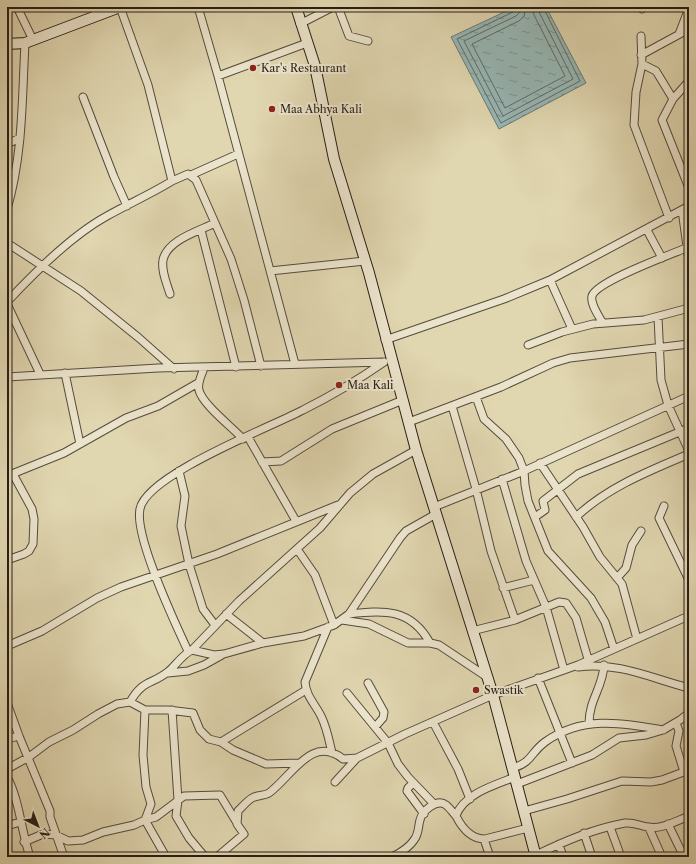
<svg xmlns="http://www.w3.org/2000/svg" width="696" height="864" viewBox="0 0 696 864" font-family="'Libre Caslon Text',serif">
	<style>
		.water { fill: url(#water-ripples); stroke: #6a7975 }
		.lines { fill: none; stroke-linecap: round; stroke-linejoin: round }
		.shore { stroke: #5f6a65; stroke-width: 1 }
		.minor-casing { stroke: #554b3c; stroke-width: 9 }
		.secondary-casing { stroke: #271d15; stroke-width: 12 }
		.minor { stroke: #ebe4cc; stroke-width: 7 }
		.secondary { stroke: #ebe4cc; stroke-width: 10 }
		.poi-dot { fill: #8f2418; stroke: #ebe4cc; stroke-width: 1.5 }
		.labels { text-anchor: middle; stroke-width: 4; stroke-linejoin: round; paint-order: stroke }
		.poi-label { font-size: 11px; fill: #271d15; stroke: #ebe4cc; text-anchor: start }
	</style>
	<defs>
		<pattern id="water-ripples" width="26" height="14" patternUnits="userSpaceOnUse"><rect width="26" height="14" fill="#97b7b5"/><path d="M2 4q2-2 4 0t4 0M15 11q2-2 4 0t4 0" fill="none" stroke="#7b9492"/></pattern>
	</defs>
	<rect width="100%" height="100%" fill="#e0d6b0"/>
	<filter id="stains"><feTurbulence type="fractalNoise" baseFrequency=".005" numOctaves="4"/><feColorMatrix values="0 0 0 0 .2 0 0 0 0 .09 0 0 0 0 .02 0 0 0 .5 -.17"/></filter>
	<radialGradient id="worn" r=".72"><stop offset=".6" stop-color="#630" stop-opacity="0"/><stop offset="1" stop-color="#630" stop-opacity=".3"/></radialGradient>
	<path class="water" d="M515,7h31l40,76 -87,46 -48,-92z"/>
	<g class="lines">
		<path class="shore" d="M515,7l-2,5 -56,27 44,84 79,-42 -37,-74
			M520,7v5l-4,4 -52,25 39,75 70,-37 -34,-67 -1,-5
			M526,7l-2,9 -5,5 -47,23 33,64 60,-32 -31,-61 -2,-8"/>
		<g class="minor-casing">
			<path id="minor" d="M17,7l16,33
				M93,7l4,8
				M120,7l28,78 24,96 16,-7 8,6 35,79 13,41 17,66
				M198,7l20,69 89,-33
				M338,7l11,29 19,5
				M641,7l1,2
				M300,24l33,-17
				M679,34l10,-26
				M641,36l1,28 -6,28 -2,33 35,93
				M641,55l48,-26
				M642,64l14,7 17,28
				M218,76l77,288
				M689,81l-16,18 -11,21 27,68
				M83,97l31,80 13,29
				M7,144l13,-6
				M191,175l47,-21
				M7,209c16,-54 15,-110 18,-166
				M682,210l7,51
				M201,230l35,137
				M647,230l15,28
				M7,243l74,48 58,47 35,31
				M270,271l95,-10
				M550,280l22,49
				M170,294c-3,-10 -9,-23 -7,-34 4,-20 36,-29 52,-37
				M7,302c26,-28 67,-68 100,-86 21,-12 44,-22 65,-35
				M7,304l33,70
				M658,317l3,63 7,25 21,46
				M602,322c-3,-6 -12,-18 -10,-26 5,-15 78,-41 94,-48
				M385,340l119,-41 46,-19 139,-74
				M528,345l34,-13 31,-8 51,-4 45,-12
				M204,368c-2,6 -7,15 -5,22 3,14 33,37 44,49
				M65,373l15,71
				M7,377l151,-9 226,-6
				M476,397l8,22 22,20 13,19 5,13 1,14 3,16 20,50 43,47 14,24 9,27
				M452,406l24,83 15,62 24,69
				M409,422l92,-35 52,-24 17,-5 119,-14
				M248,437l48,84
				M262,462l19,-1 51,-32 71,-29
				M540,463l43,64 17,30 22,27 15,55
				M179,471l6,25 -4,30 8,38 14,45 12,16
				M7,476l57,-23 62,-35 32,-12 40,-23
				M502,479l24,82 20,46 18,63
				M664,506l-5,12 30,62
				M434,507l90,-36 165,-75
				M535,517l10,-7 -2,-9 35,-27 111,-46
				M576,517c32,-30 73,-46 113,-63
				M297,549l18,26 19,50
				M7,560l17,-6 5,-3 4,-7 1,-25 -2,-10 -19,-35
				M617,578l9,-10 6,-23 9,-14
				M503,588l31,-8
				M226,614l37,29
				M349,614c34,-4 62,-6 81,29
				M342,620l27,4 39,19h22l9,2 48,32
				M328,627l-23,55c1,14 10,22 16,34 6,12 8,24 11,37
				M472,631l43,-11 44,-18 7,1 10,15 12,41
				M7,646l35,-15 55,-33 24,-11 96,-33 121,-49
				M192,650l47,-49 81,-73 30,-35 23,-19 43,-24
				M188,651c-13,-28 -54,-115 -48,-142 6,-34 131,-82 163,-99 28,-14 55,-30 81,-48
				M578,667c42,-5 72,11 111,21
				M168,673l20,-2 16,-6 18,-10
				M538,678l34,85
				M368,683l16,29 -1,6 -8,9
				M347,693l41,50 10,21 10,13 26,27
				M130,702c13,-23 22,-17 39,-31 7,-6 14,-17 23,-21l22,5 10,-1 39,-11 41,-7 30,-11 15,-11 51,-76 6,-7 30,-17
				M7,703l12,33 -12,3
				M145,710h23l25,3 7,17 9,9 12,3 12,8 33,14 34,-1
				M172,710l6,90 -2,16 13,22 16,19
				M433,722l25,47 12,30
				M589,723c0,-23 14,-36 15,-58
				M676,723l3,8 -3,15 8,26
				M19,736l31,75v6l14,40
				M221,742l85,-52
				M512,768c20,-5 18,-15 33,-26 36,-26 76,-20 118,-12
				M7,769l22,-12 20,-15 24,-12 25,-16 19,-10 13,-2 15,8 -2,45 3,32 5,17 -6,16 -11,5 -31,7 -20,8 -15,1 -12,-6 -13,-1 -19,8
				M7,777c13,24 14,54 23,80
				M515,777c-20,8 -52,17 -59,39 6,12 15,23 29,23l43,-11
				M335,782l22,-24
				M413,783l-5,5 -1,3 17,23
				M517,784l75,-29 27,-17 27,-3 17,-5 17,-10 9,-7
				M524,811l43,-12 55,-18 29,1 11,-2 27,-10
				M668,824l16,33
				M7,826l13,-4
				M610,827l11,30
				M649,828l13,29
				M584,833l8,24
				M484,839l6,18
				M559,844l4,13
				M536,855c29,-14 57,-26 89,-32 9,-1 15,3 23,4 13,3 30,-7 41,-11
				M166,857l-21,-37 11,-3 28,-21 36,-1 17,28
				M217,857l27,-23 -7,-10 1,-13c4,-4 9,-10 14,-13 5,-3 12,-2 17,-5 23,-17 43,-59 74,-34l14,-1 48,-24 88,-39 85,-30 106,-47
				M392,857c8,-4 17,-9 22,-17 5,-6 4,-13 6,-20 2,-9 17,-22 26,-15 4,3 7,8 10,11"/>
		</g>
		<g class="secondary-casing">
			<path id="secondary" d="M296,7l19,59 19,93 35,114 47,177 77,245 43,162
				M7,44l18,-1 95,-36"/>
		</g>
		<use href="#minor" class="minor"/>
		<use href="#secondary" class="secondary"/>
	</g>
	<g class="poi-dot">
		<circle cx="253" cy="68" r="4"/>
		<circle cx="272" cy="109" r="4"/>
		<circle cx="339" cy="385" r="4"/>
		<circle cx="476" cy="690" r="4"/>
	</g>
	<g class="labels">
		<g class="poi-label">
			<text x="261" y="72">Kar's Restaurant</text>
			<text x="280" y="113">Maa Abhya Kali</text>
			<text x="347" y="389">Maa Kali</text>
			<text x="484" y="694">Swastik</text>
		</g>
	</g>
	<rect width="696" height="864" fill="none" stroke="#e0d6b0" stroke-width="24"/>
	<rect x="8" y="8" width="680" height="848" fill="none" stroke="#271d15" stroke-width="2"/>
	<rect x="12" y="12" width="672" height="840" fill="none" stroke="#271d15"/>
	<g transform="translate(38 826) rotate(138)" stroke="#ebe4cc" stroke-width="3" paint-order="stroke">
	<path d="M0-3L7 15L0 10L-7 15Z" fill="#271d15"/>
	<text y="-6" font-size="11" font-weight="bold" text-anchor="middle" fill="#271d15">N</text>
	</g>
	<rect width="100%" height="100%" filter="url(#stains)"/>
	<rect width="100%" height="100%" fill="url(#worn)"/>
</svg>
